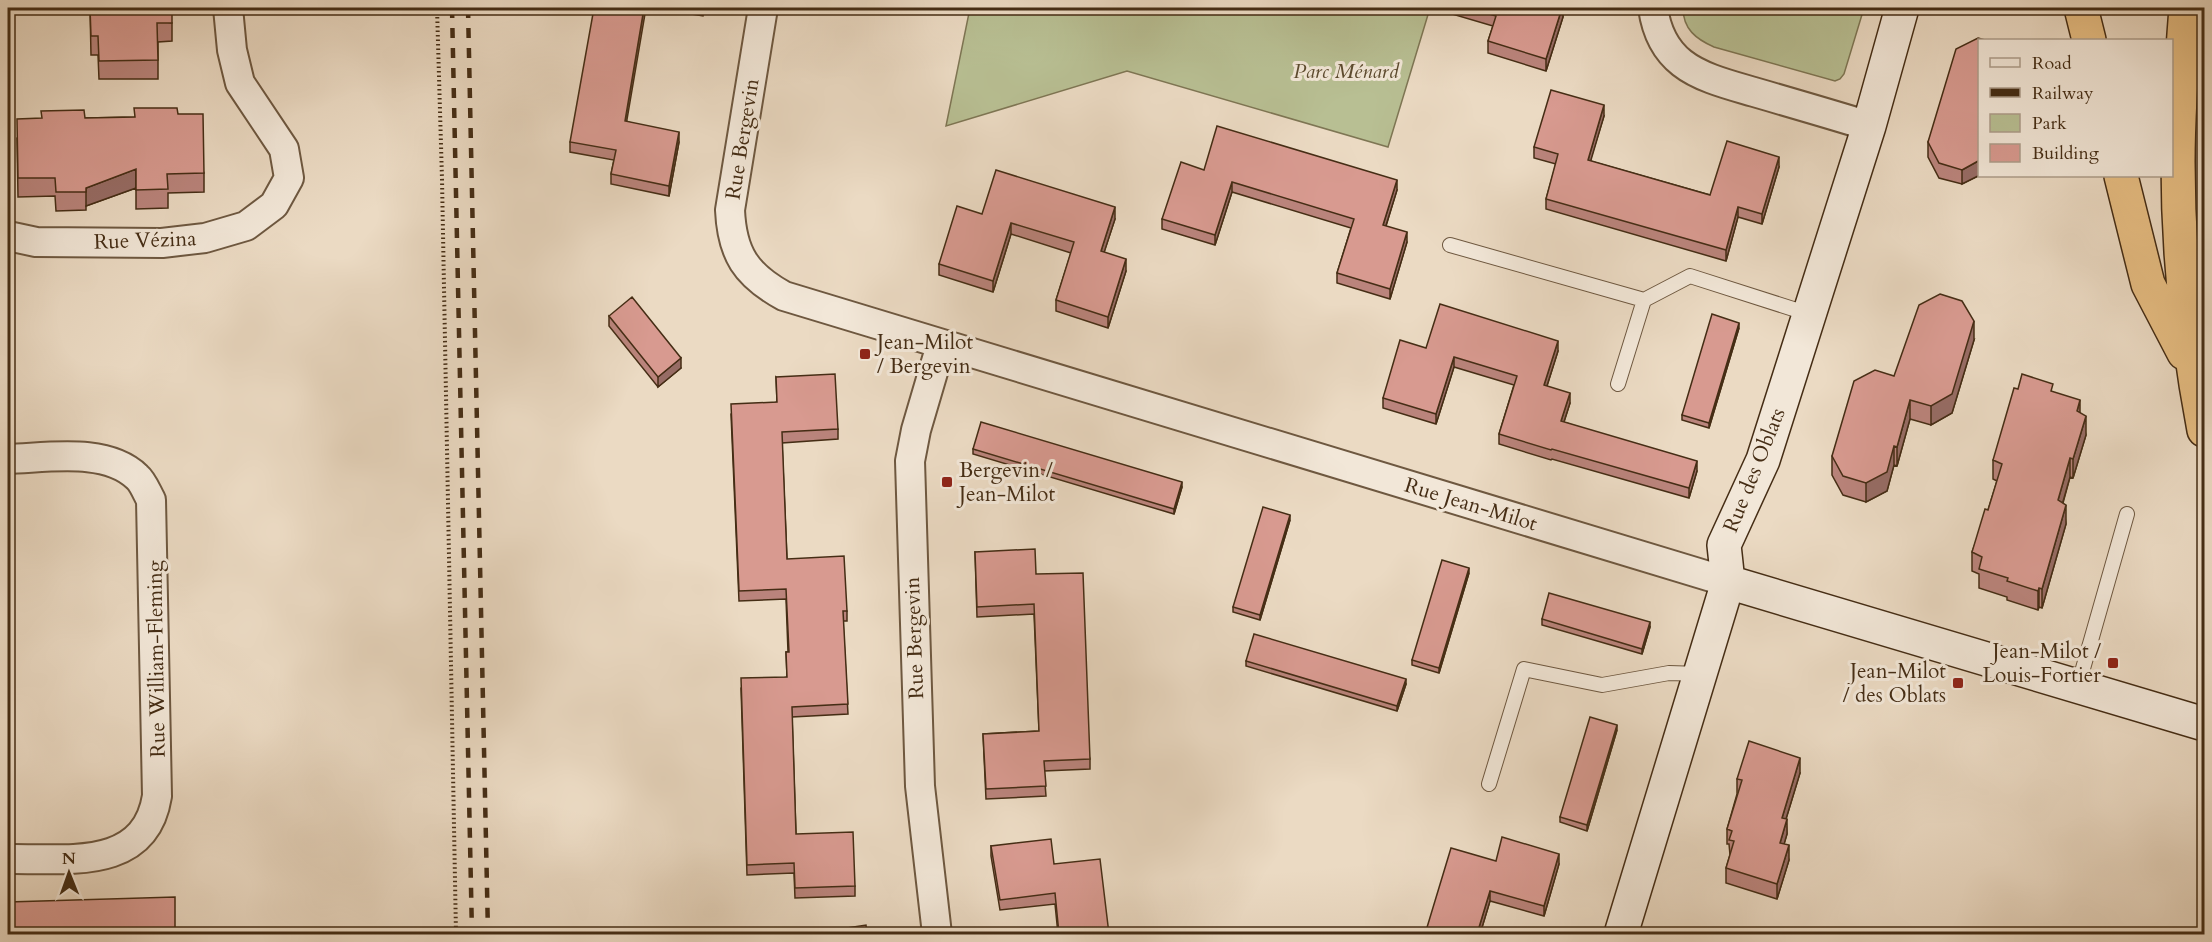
<svg xmlns="http://www.w3.org/2000/svg" width="2212" height="942" viewBox="0 0 2212 942" font-family="Cardo,serif">
	<style>
		.green { fill: #b8bf93; stroke: #7e7654; stroke-width: 1.5 }
		.lines { fill: none; stroke-linecap: round; stroke-linejoin: round }
		.lane-casing { stroke: #6e5840; stroke-width: 16 }
		.street-casing { stroke: #6e5840; stroke-width: 32 }
		.secondary-casing { stroke: #452d15; stroke-width: 36 }
		.highway-casing { stroke: #452d15; stroke-width: 36 }
		.path { stroke: #452d15; stroke-width: 4; stroke-dasharray: 1.5 3; stroke-linecap: butt }
		.lane { stroke: #f2e7d8; stroke-width: 14 }
		.street { stroke: #f2e7d8; stroke-width: 28 }
		.secondary { stroke: #f2e7d8; stroke-width: 33 }
		.highway { stroke: #e6bd82; stroke-width: 33 }
		.rail { stroke: #452d15; stroke-width: 4.5; stroke-dasharray: 10 10; stroke-linecap: butt }
		.wall { fill: #ba847c; stroke: #452d15; stroke-width: 1.5 }
		.shaded-wall { fill: #976c65; stroke: #452d15; stroke-width: 1.5 }
		.building { fill: #d89a90; stroke: #452d15; stroke-width: 1.5 }
		.poi-dot { fill: #8f2418; stroke: #f2e7d8; stroke-width: 2 }
		.labels { text-anchor: middle; stroke-width: 6; stroke-linejoin: round; paint-order: stroke }
		.park-label { font-size: 21px; font-style: italic; fill: #5c4a2e; stroke: #f2e7d8 }
		.street-label { font-size: 21px; fill: #452d15; stroke: #f2e7d8 }
		.poi-label { font-size: 21px; fill: #452d15; stroke: #f2e7d8; text-anchor: start }
	</style>
	<rect width="100%" height="100%" fill="#ebdac3"/>
	<filter id="stains"><feTurbulence type="fractalNoise" baseFrequency=".00333" numOctaves="4"/><feColorMatrix values="0 0 0 0 .2 0 0 0 0 .09 0 0 0 0 .02 0 0 0 .5 -.17"/></filter>
	<radialGradient id="worn" r=".72"><stop offset=".6" stop-color="#630" stop-opacity="0"/><stop offset="1" stop-color="#630" stop-opacity=".3"/></radialGradient>
	<path class="green" d="M970,8h460l-42,139 -261,-76 -181,55z
		M1683,8h181l-20,66 -4,5 -5,2 -121,-34c-18,-8 -31,-18 -31,-39z"/>
	<g class="lines">
		<g class="lane-casing">
			<path id="lane" d="M1450,245l194,55
				M1618,384l26,-84 46,-24 119,38
				M2078,686l49,-172
				M1489,784l35,-115 78,16 67,-12 31,1"/>
		</g>
		<g class="street-casing">
			<path id="street" d="M763,8l-33,202c2,44 16,65 54,86l944,286
				M1653,8c3,21 11,41 29,55 19,15 48,22 72,29 38,11 76,22 115,34
				M8,236l28,6 126,1 43,-5 41,-12 28,-21 15,-27 -5,-29 -44,-66 -8,-33 -4,-42
				M8,459c39,-1 98,-12 129,18 6,5 10,16 14,23l6,296c-12,76 -91,62 -149,63
				M937,934l-17,-148 -10,-325 6,-31 25,-85"/>
		</g>
		<g class="secondary-casing">
			<path id="secondary" d="M1728,582l476,142
				M1621,934l107,-352 -4,-37 39,-85 106,-334 33,-118"/>
		</g>
		<g class="highway-casing">
			<path id="highway" d="M2081,8l8,32
				M2186,8c-4,51 -8,103 -8,154 0,90 9,179 26,268
				M2121,176l27,108 36,69"/>
		</g>
		<path class="path" d="M437,8l5,171 14,755"/>
		<use href="#lane" class="lane"/>
		<use href="#street" class="street"/>
		<use href="#secondary" class="secondary"/>
		<use href="#highway" class="highway"/>
		<path class="rail" d="M452,8l20,926
			M468,8l20,926"/>
	</g>
	<path class="wall" d="M90,8l82,15v18l-14,1v37h-59l-1,-24h-7z
		M655,8h49l-1,8z
		M1452,8h111v9l-17,54 -58,-18v-12l5,-15 -41,-12z
		M1980,40v135l-18,9 -23,-6 -11,-21v-15z
		M178,114l26,59v19l-36,1v15l-32,1v-21l-50,18v4l-30,1 -1,-15 -37,1 -1,-59 68,-20 49,-1z
		M1604,116l-14,45 120,34 69,-28 -17,57 -24,-7 -12,44 -180,-52v-10l10,-35 -22,-6v-11z
		M626,121l53,21 -10,54 -58,-12v-10l3,-14 -44,-8v-10z
		M1204,170l193,20 -11,36 21,16 -17,57 -53,-16v-10l14,-45 -119,-36 -17,53 -53,-16v-10z
		M982,214l133,5 -11,33 22,19 -18,57 -52,-17v-11l15,-47 -60,-19 -18,58 -54,-17v-11z
		M609,316l72,52 -23,19 -49,-61z
		M1739,328l-30,100 -27,-8v-5z
		M1974,340l-22,73 -21,12 -21,-6 -13,47 -3,-1 -7,26 -21,11 -23,-7 -11,-20v-19z
		M1426,348l132,3 -11,35 23,17 -6,19 133,49 -8,27 -137,-39 -1,1 -52,-16v-10l15,-49 -60,-18 -18,57 -53,-16v-10z
		M776,377l62,52v10l-56,4 5,116 60,52v10h-4l5,93 -56,3 4,117 59,52v10l-60,2 -1,-25 -47,2 -6,-187 46,-11 -1,-25h2l-2,-53 -47,2 -8,-187 46,-12z
		M2053,392l27,21 6,22 -13,43 -3,-1 -7,26 3,21 -24,84 -3,-1 -1,3 -31,-10v-3l-28,-9v-14l-7,-3v-19l16,-42 9,-29 -4,-2v-19z
		M973,449l209,38 -8,27 -201,-60z
		M1290,520l-30,100 -27,-8v-5z
		M975,552l61,22 54,185v10l-46,2 2,25 -60,3 -3,-65 56,-3 -5,-117 -57,3z
		M1469,573l-30,100 -27,-8v-5z
		M1542,619l108,8 -8,27 -100,-29z
		M1246,661l160,23 -9,27 -151,-45z
		M1617,730l-30,101 -27,-9v-5z
		M1800,773l-14,46 1,15 -3,10 5,16 -12,39 -51,-16v-15l4,-13 -1,-11h-2v-15l10,-35v-15z
		M991,846l63,18 55,70h-51l-3,-30 -55,6 -9,-54z
		M1496,861l63,3 -15,52 -54,-15 -10,33h-55z"/>
	<path class="shaded-wall" d="M644,8h2l-21,123v-10z
		M1562,8l1,9 -17,54v-12z
		M1604,105v11l-16,54v-10z
		M679,132v10l-10,54v-10z
		M1779,157v10l-17,57v-10z
		M1980,160v15l-18,9v-14z
		M136,169v19l-50,18v-18z
		M1397,180v10l-14,45v-10z
		M1232,182v10l-17,53v-10z
		M1115,207v12l-14,43v-11z
		M1738,207v10l-12,44v-11z
		M1011,223v11l-18,58v-11z
		M1407,232v10l-17,57v-10z
		M1126,259v12l-18,57v-11z
		M1974,321v19l-22,73 -21,12v-19z
		M1739,323v5l-30,100v-5z
		M1558,341v10l-14,44v-10z
		M1454,357v10l-18,57v-10z
		M681,358v10l-23,19v-10z
		M1570,393v10l-9,28v-10z
		M1910,400v19l-13,47v-19z
		M2080,400v19l-3,-8z
		M2086,416v19l-13,43v-19z
		M1894,446v19l-7,26 -21,11v-19z
		M2070,458v19l-12,42v-19z
		M1697,461v10l-8,27v-10z
		M1182,482v5l-8,27v-5z
		M2066,505v19l-24,84v-19z
		M1290,515v5l-30,100v-5z
		M1469,568v5l-30,100v-5z
		M2039,588v19l-1,3v-19z
		M1650,622v5l-8,27v-5z
		M1406,679v5l-9,27v-5z
		M1617,725v5l-30,101v-6z
		M1800,758v15l-18,59v-14z
		M1787,819v15l-7,24v-15z
		M1789,845v15l-12,39v-15z
		M1559,854v10l-15,52v-10z
		M1490,891v10l-10,33h-3z"/>
	<path class="building" d="M90,8h82v15h-15l1,37 -59,1 -1,-25h-7z
		M594,8h50l-19,113 54,11 -10,54 -58,-12 5,-24 -46,-8z
		M1469,8h93l-16,51 -58,-18 8,-25z
		M1978,38l7,2h-5v120l-18,10 -23,-7 -11,-21 28,-93z
		M1551,90l53,15 -16,55 122,35 17,-54 52,16 -17,57 -24,-7 -12,43 -180,-51 12,-45 -24,-7z
		M134,108h43l1,6h25l1,59 -37,1 1,15 -32,1v-21l-50,19v4h-30l-1,-14h-37l-1,-59 25,-1 -1,-7 43,-1 1,8 50,-1z
		M1217,126l180,54 -14,45 24,7 -17,57 -53,-16 17,-54 -122,-37 -17,53 -53,-16 19,-57 23,8z
		M996,170l119,37 -14,44 25,8 -18,58 -52,-17 18,-58 -63,-19 -18,58 -54,-17 18,-58 25,8z
		M1940,294l22,7 12,20 -22,73 -21,12 -21,-6 -13,47 -3,-1 -7,26 -21,11 -23,-7 -11,-20 22,-75 21,-11 19,6 25,-71z
		M632,297l49,61 -23,19 -49,-61z
		M1440,304l118,37 -14,44 26,8 -9,28 136,40 -8,27 -137,-39 -1,1 -52,-16 18,-58 -63,-19 -18,57 -53,-16 17,-58 26,8z
		M1712,314l27,9 -30,100 -27,-8z
		M835,374l3,55 -56,3 5,127 57,-3 3,55h-4l5,93 -56,3 4,127 57,-2 2,54 -60,2 -1,-25 -47,2 -6,-187 46,-1 -1,-25h3l-3,-63 -47,2 -8,-187 46,-2 -1,-25z
		M2022,374l31,10 -2,7 29,9 -3,11 9,5 -13,43 -3,-1 -12,42 8,5 -24,84 -3,-1 -1,3 -31,-10 1,-3 -29,-9 3,-12 -10,-5 13,-43 3,1 14,-46 -9,-4 21,-72 4,1z
		M981,422l201,60 -8,27 -201,-60z
		M1263,507l27,8 -30,100 -27,-8z
		M1035,549l1,25 47,-1 7,186 -46,2 2,25 -60,3 -3,-55 56,-3 -5,-127 -57,3 -2,-55z
		M1442,560l27,8 -30,100 -27,-8z
		M1549,593l101,29 -8,27 -100,-30z
		M1254,634l152,45 -9,27 -151,-45z
		M1590,717l27,8 -30,100 -27,-8z
		M1749,741l51,17 -18,60 5,1 -7,24 9,2 -12,39 -51,-16 8,-27 -5,-1 3,-9 -5,-2 15,-49 -5,-1z
		M1502,837l57,17 -15,52 -54,-15 -13,43h-52l26,-86 45,13z
		M1051,839l3,25 46,-5 9,75h-50l-4,-41 -55,7 -9,-54z
		M175,897v37h-167v-32z
		M866,925l1,9h-60z"/>
	<g class="poi-dot">
		<rect x="859" y="348" width="12" height="12" rx="3"/>
		<rect x="941" y="476" width="12" height="12" rx="3"/>
		<rect x="2107" y="657" width="12" height="12" rx="3"/>
		<rect x="1952" y="677" width="12" height="12" rx="3"/>
	</g>
	<g class="labels">
		<g class="park-label">
			<text x="1346" y="78">Parc Ménard</text>
		</g>
		<g class="street-label">
			<text transform="translate(742 139) rotate(-81)" y="7">Rue Bergevin</text>
			<text transform="translate(145 240) rotate(-2)" y="7">Rue Vézina</text>
			<text transform="translate(1754 470) rotate(-68)" y="7">Rue des Oblats</text>
			<text transform="translate(1471 504) rotate(17)" y="7">Rue Jean-Milot</text>
			<text transform="translate(914 638) rotate(-92)" y="7">Rue Bergevin</text>
			<text transform="translate(156 659) rotate(-91)" y="7">Rue William-Fleming</text>
		</g>
		<g class="poi-label">
			<text x="877" y="349">Jean-Milot<tspan x="877" dy="24">/ Bergevin</tspan></text>
			<text x="959" y="477">Bergevin /<tspan x="959" dy="24">Jean-Milot</tspan></text>
			<text x="2101" y="658" text-anchor="end">Jean-Milot /<tspan x="2101" dy="24">Louis-Fortier</tspan></text>
			<text x="1946" y="678" text-anchor="end">Jean-Milot<tspan x="1946" dy="24">/ des Oblats</tspan></text>
		</g>
	</g>
	<rect width="2212" height="942" fill="none" stroke="#ebdac3" stroke-width="30"/>
	<rect x="9" y="9" width="2194" height="924" fill="none" stroke="#452d15" stroke-width="3"/>
	<rect x="15" y="15" width="2182" height="912" fill="none" stroke="#452d15" stroke-width="1.5"/>
	<rect x="1978" y="39" width="195" height="138" fill="#f2e7d8" stroke="#ad9d8a" stroke-width="1.5"/>
	<rect x="1990" y="58" width="30" height="9" fill="#f2e7d8" stroke="#ad9d8a" stroke-width="1.5"/>
	<text x="2032" y="69" font-size="18" fill="#452d15">Road</text>
	<rect x="1990" y="88" width="30" height="9" fill="#452d15" stroke="#ad9d8a" stroke-width="1.5"/>
	<text x="2032" y="99" font-size="18" fill="#452d15">Railway</text>
	<rect x="1990" y="114" width="30" height="18" fill="#b8bf93" stroke="#ad9d8a" stroke-width="1.5"/>
	<text x="2032" y="129" font-size="18" fill="#452d15">Park</text>
	<rect x="1990" y="144" width="30" height="18" fill="#d89a90" stroke="#ad9d8a" stroke-width="1.5"/>
	<text x="2032" y="159" font-size="18" fill="#452d15">Building</text>
	<g transform="translate(69 873) rotate(359)" stroke="#f2e7d8" stroke-width="4.5" paint-order="stroke">
	<path d="M0-4.5L10 22L0 15L-10 22Z" fill="#452d15"/>
	<text y="-9" font-size="16" font-weight="bold" text-anchor="middle" fill="#452d15">N</text>
	</g>
	<rect width="100%" height="100%" filter="url(#stains)"/>
	<rect width="100%" height="100%" fill="url(#worn)"/>
</svg>
